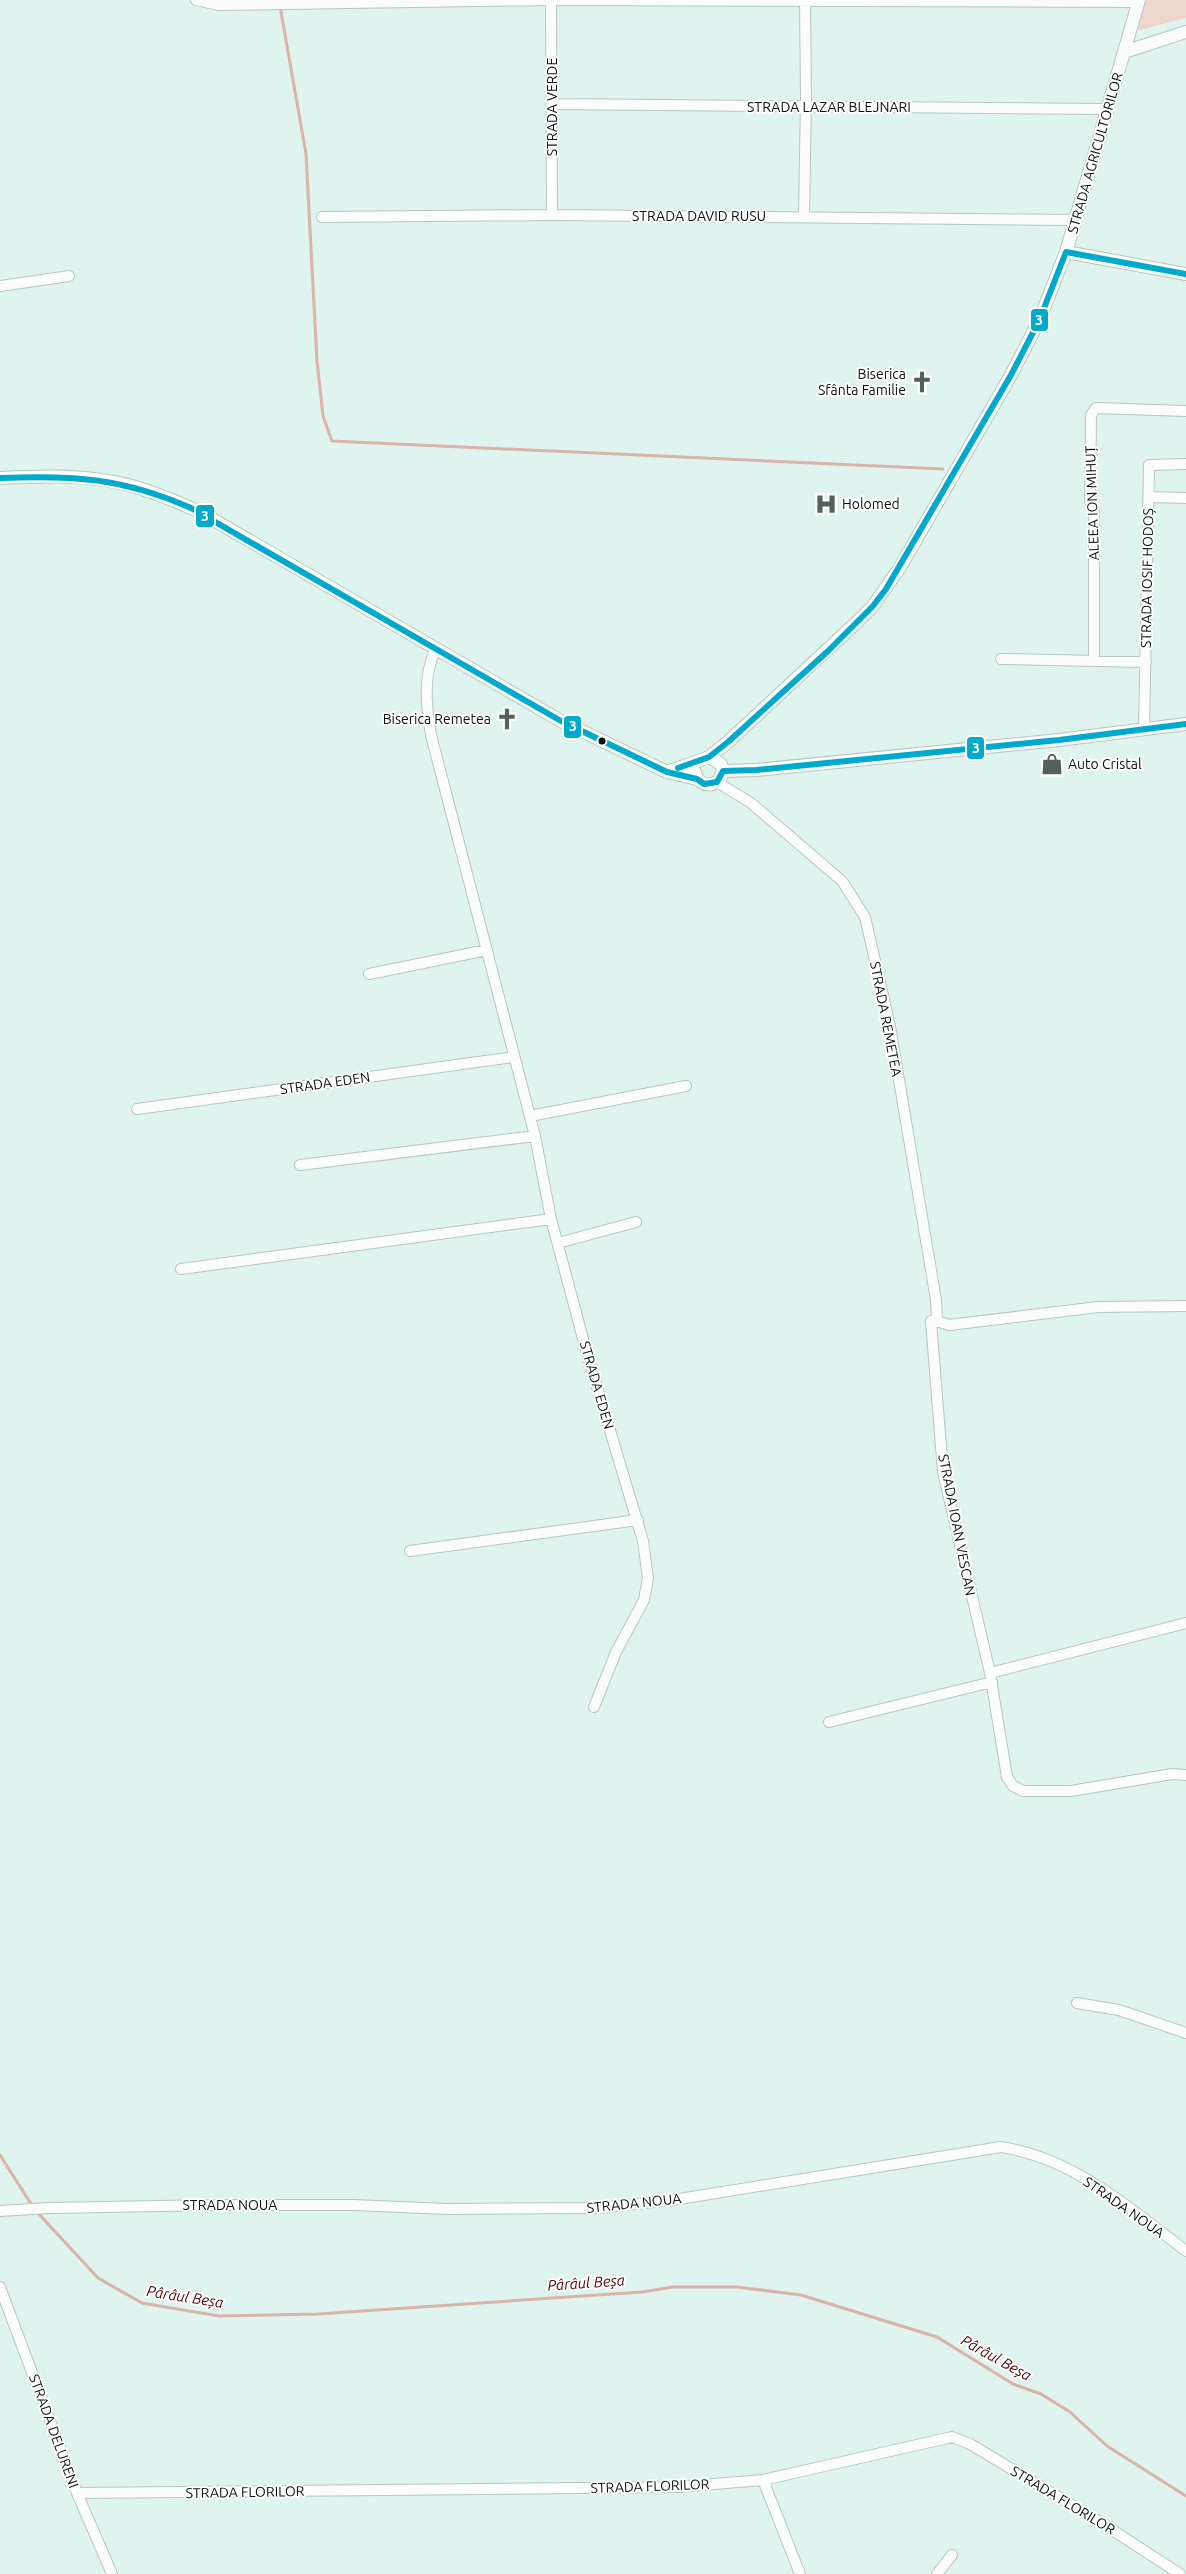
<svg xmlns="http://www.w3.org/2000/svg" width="1186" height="2574" viewBox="0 0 1186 2574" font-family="Ubuntu,sans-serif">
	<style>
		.green { fill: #efd6cc }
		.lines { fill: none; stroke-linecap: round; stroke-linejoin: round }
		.stream { stroke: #dab3a9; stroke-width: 3 }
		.minor-casing { stroke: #b6c7c2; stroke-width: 12 }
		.tertiary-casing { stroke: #b6c7c2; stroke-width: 14 }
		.minor { stroke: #fafdfc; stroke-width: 10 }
		.tertiary { stroke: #fafdfc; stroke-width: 12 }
		.bus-1-casing { stroke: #fff; stroke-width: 10 }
		.bus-1 { stroke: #00a9ce; stroke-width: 6 }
		.bus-dot { fill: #06120f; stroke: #fff; stroke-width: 2 }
		.labels { text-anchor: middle; stroke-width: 4; stroke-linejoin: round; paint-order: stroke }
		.street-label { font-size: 14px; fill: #06120f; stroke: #fff }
		.poi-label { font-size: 14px; fill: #06120f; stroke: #fff; text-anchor: end }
		.water-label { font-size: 15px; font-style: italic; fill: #540400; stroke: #fff }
		.line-badge { stroke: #fff; stroke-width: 2 }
		.badge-label { font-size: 14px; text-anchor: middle; font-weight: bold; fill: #fff }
	</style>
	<rect width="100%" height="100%" fill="#dff4ee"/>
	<path class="green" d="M1142,0h44v18l-50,13z"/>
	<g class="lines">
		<path class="stream" d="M280,6l26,148 11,207 6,55 9,25 611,28
			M0,2155l33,52
			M37,2212l61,66 44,25 77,13 99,-2 324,-22 31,-5h64l64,8 136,42 76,47 28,10 29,18 37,34 79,50"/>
		<g class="minor-casing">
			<path id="minor" d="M196,0l23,5 332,-5 587,2
				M551,0l1,215
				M552,104l555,5
				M804,216l2,-120 -1,-96
				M322,217l230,-2 523,5
				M0,286l69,-10
				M1149,497l37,1
				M435,650c-12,28 -9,55 -4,85l104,401 16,83 35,131 57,191 5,37 -4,22 -28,52 -22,55
				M1001,659l145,3
				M1094,659v-147l-4,-11 1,-86 5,-7 90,3
				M1144,729l5,-264 37,-1
				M717,782l34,21 91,78 23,36 25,109 46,274 1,21
				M369,974l118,-24
				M137,1109l377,-52
				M530,1116l156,-30
				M300,1165l235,-29
				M558,1243l78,-21
				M181,1269l370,-50
				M937,1321h-6l12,151 47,201 17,104 6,9 10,5h48l101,-17 14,1
				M937,1321l12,4 149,-18 88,-1
				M410,1551l228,-31
				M990,1673l196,-50
				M829,1722l163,-40
				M1077,2003l42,7 67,23
				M0,2211l49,-3 166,-3h139l93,4 151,-1 75,-8 328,-53c72,11 129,61 185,104
				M0,2287l77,206 35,81
				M763,2480l37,94
				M77,2493l600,-6 86,-7 189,-43 18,7 130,78 80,52
				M937,2574l15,-19"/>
		</g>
		<g class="tertiary-casing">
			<path id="tertiary" d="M1124,52l62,-20
				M1066,252l120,22
				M0,478c43,-2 86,-4 128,7 25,6 49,17 72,27l361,209 106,51 30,7
				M723,771l33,-1 303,-30 127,-16
				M667,772l42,-15 19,-15 128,-119 17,-17 26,-37 112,-194 28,-54 27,-69 73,-252
				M695,772c5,22 34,12 26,-8l-12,-7"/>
		</g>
		<use href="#minor" class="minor"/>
		<use href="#tertiary" class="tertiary"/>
		<g class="bus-1-casing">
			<path id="bus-1" d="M0,478c74,-3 123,0 191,30l370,213 106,51 30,7 7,5 13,-2 6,-11 33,-1 303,-30 127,-16
				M678,768l31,-11 19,-15 100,-91 45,-45 13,-17 125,-214 28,-54 27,-69 120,22"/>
		</g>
		<use href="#bus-1" class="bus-1"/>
	</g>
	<defs>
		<g id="church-bare" transform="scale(1.725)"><path d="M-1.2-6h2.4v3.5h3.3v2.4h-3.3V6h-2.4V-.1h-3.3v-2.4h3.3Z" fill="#52615d" stroke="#fff" stroke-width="2.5" paint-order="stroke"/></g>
		<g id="hospital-bare" transform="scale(1.725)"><path d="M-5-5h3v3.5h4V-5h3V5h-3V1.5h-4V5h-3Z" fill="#52615d" stroke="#fff" stroke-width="2.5" paint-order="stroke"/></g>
		<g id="shop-bare" transform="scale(1.725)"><path d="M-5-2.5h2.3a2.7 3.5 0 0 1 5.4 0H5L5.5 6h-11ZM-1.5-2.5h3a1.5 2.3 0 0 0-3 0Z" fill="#52615d" stroke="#fff" stroke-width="2.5" paint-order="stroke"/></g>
	</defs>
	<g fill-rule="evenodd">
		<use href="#church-bare" x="922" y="382"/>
		<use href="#hospital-bare" x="826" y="504"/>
		<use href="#church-bare" x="507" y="719"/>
		<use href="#shop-bare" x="1052" y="764"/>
	</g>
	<circle class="bus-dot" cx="602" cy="741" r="4.5"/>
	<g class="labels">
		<g class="street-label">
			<text transform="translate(552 107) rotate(-90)" y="5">STRADA VERDE</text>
			<text x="829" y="112">STRADA LAZAR BLEJNARI</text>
			<text transform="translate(1095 153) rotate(-74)" y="5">STRADA AGRICULTORILOR</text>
			<text x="699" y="221">STRADA DAVID RUSU</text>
			<text transform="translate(1092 503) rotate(-92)" y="5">ALEEA ION MIHUȚ</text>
			<text transform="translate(1147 578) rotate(-89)" y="5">STRADA IOSIF HODOȘ</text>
			<text transform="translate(886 1019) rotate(79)" y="5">STRADA REMETEA</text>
			<text transform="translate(325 1083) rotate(-8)" y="5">STRADA EDEN</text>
			<text transform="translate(597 1385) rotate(74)" y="5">STRADA EDEN</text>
			<text transform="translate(957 1525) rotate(79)" y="5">STRADA IOAN VESCAN</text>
			<text transform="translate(634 2203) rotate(-6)" y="5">STRADA NOUA</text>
			<text x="230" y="2210">STRADA NOUA</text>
			<text transform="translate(1124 2207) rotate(35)" y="5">STRADA NOUA</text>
			<text transform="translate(54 2431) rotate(70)" y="5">STRADA DELURENI</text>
			<text transform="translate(650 2486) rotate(-2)" y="5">STRADA FLORILOR</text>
			<text transform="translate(245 2492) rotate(-1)" y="5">STRADA FLORILOR</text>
			<text transform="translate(1063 2500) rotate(31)" y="5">STRADA FLORILOR</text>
		</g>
		<g class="poi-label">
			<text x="906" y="379">Biserica<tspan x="906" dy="16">Sfânta Familie</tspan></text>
			<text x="842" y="509" text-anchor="start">Holomed</text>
			<text x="491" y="724">Biserica Remetea</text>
			<text x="1068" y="769" text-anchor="start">Auto Cristal</text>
		</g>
		<g class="water-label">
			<text transform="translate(586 2283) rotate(-4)" y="5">Pârâul Beșa</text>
			<text transform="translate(185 2297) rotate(9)" y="5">Pârâul Beșa</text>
			<text transform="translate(996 2358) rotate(29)" y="5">Pârâul Beșa</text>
		</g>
	</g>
	<g class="line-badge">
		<rect x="1030" y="308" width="19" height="24" rx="5" fill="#00a9ce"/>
		<rect x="195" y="504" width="20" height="24" rx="5" fill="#00a9ce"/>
		<rect x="563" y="715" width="19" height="24" rx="5" fill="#00a9ce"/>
		<rect x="966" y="736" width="19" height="24" rx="5" fill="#00a9ce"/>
	</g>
	<g class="badge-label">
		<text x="1039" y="325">3</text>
		<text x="205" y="521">3</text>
		<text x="573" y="731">3</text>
		<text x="976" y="753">3</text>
	</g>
</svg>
